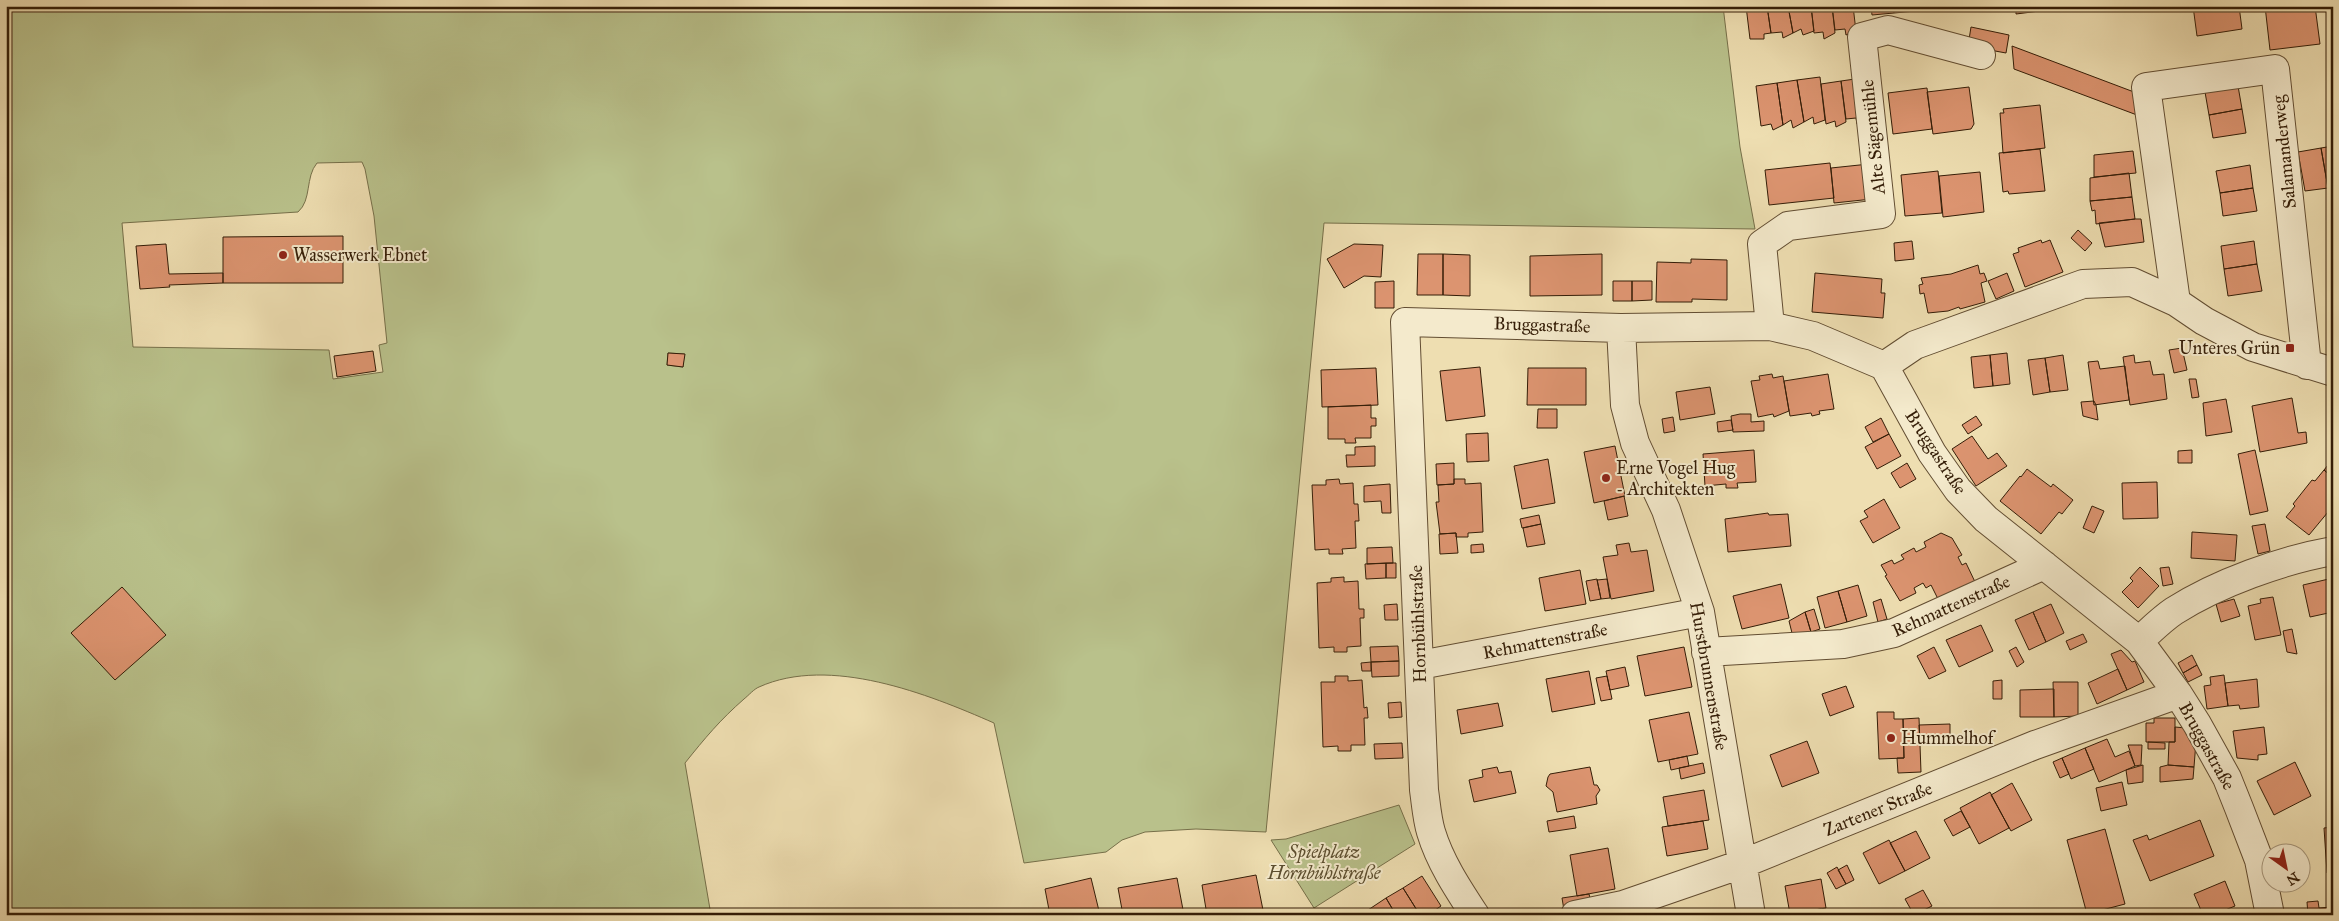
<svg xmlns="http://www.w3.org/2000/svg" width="2339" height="921" viewBox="0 0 2339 921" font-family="'IM FELL Great Primer',serif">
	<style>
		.green { fill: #b9c18b; stroke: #766f49; fill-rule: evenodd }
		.building { fill: #dc9470; stroke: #341d07 }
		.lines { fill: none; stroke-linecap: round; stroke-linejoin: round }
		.minor-casing { stroke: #624d32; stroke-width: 30 }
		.minor { stroke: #f4eacc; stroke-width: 28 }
		.poi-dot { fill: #8f2418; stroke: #f4eacc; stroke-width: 2 }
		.labels { text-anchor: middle; stroke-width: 4; stroke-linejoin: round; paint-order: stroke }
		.street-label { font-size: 18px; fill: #341d07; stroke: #f4eacc }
		.poi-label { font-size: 18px; fill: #341d07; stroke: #f4eacc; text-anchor: start }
		.park-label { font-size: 18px; font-style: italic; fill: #5c4e2f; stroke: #f4eacc }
	</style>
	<rect width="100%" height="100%" fill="#eedeb1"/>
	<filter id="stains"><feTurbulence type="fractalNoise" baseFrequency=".004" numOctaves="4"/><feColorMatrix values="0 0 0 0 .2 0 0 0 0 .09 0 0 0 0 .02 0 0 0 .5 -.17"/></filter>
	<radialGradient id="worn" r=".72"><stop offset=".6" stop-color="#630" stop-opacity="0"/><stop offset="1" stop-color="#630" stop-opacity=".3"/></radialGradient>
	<path class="green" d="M6,6h1717l17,141 15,82 -431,-6 -58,609 -70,-3 -51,3 -23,8 -16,12 -82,11 -30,-140c-66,-29 -164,-68 -235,-36 -5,2 -10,8 -15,12 -24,21 -39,39 -59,64l26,152h-705zM362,162l3,7 9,47 13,127 -8,2 4,27 -50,7 -4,-29 -196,-3 -11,-124 176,-11c14,-12 7,-35 19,-49zM668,353l16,1 -1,13 -16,-2z
		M1399,805l16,39 -101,64 -43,-68 15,-1z"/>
	<path class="building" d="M1746,6h21l4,27 -7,1v5h-14z
		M1767,6h21l5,27 -10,5 -1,-6 -11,1z
		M1788,6h23l3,25 -11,4 -2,-6 -8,4z
		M1811,6h21l3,27 -11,6 -1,-7 -9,1z
		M1832,6h21l3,25 -10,4 -1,-6 -10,1z
		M1871,6h22l1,7 -22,2z
		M1893,6h22v5l-21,2z
		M1915,6h19v4l-19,1z
		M1934,6h50v3l-50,1z
		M2016,6h55v1l-55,7z
		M2193,6h46l3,23 -45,7z
		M2265,6h50l5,38 -50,6z
		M1971,27l38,8 -3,18 -38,-7z
		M2012,46l122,46 3,23 -123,-46z
		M1820,77l5,43 -11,4 -1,-7 -9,5 -7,-42z
		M1862,78l5,41 -10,5 -1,-6 -10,1 -5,-38z
		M1797,80l7,42 -11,6 -2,-8 -8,5 -6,-42z
		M1841,81l5,41 -10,5 -1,-6 -9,3 -5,-40z
		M1777,83l6,42 -10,5 -2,-6 -10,2 -5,-40z
		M2238,86l4,23 -33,6 -4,-23z
		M1969,87l5,37 -3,5 -38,5 -6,-42z
		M1927,88l5,41 -39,5 -5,-41z
		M2040,105l5,43 -42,5 -3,-40h4l-1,-4z
		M2242,109l4,24 -33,5 -4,-23z
		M2333,146v41l-5,1 -7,-40z
		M2321,148l7,40 -23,3 -7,-39z
		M2040,149l5,42 -36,3 -1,-3 -5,1 -4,-39z
		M2133,151l3,22 -42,4v-22z
		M1830,163l4,35 -65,7 -4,-35z
		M1869,164l3,35 -38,4 -3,-35z
		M2250,165l3,23 -33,5 -4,-22z
		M1938,171l4,42 -37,3 -4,-41z
		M1980,172l4,40 -41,5 -4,-41z
		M2129,173l3,24 -42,4v-23z
		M2253,188l4,23 -34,5 -3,-23z
		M2132,197l3,22 -39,5 -1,-14 -3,1 -2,-10z
		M2135,219h6l3,23 -39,5 -6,-24z
		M2078,230l14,13 -7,8 -14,-13z
		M343,236v47h-120v-46z
		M2041,240l1,3 8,-3 13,32 -38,15 -12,-33 6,-2 -1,-4z
		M1912,241l2,18 -19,2 -1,-18z
		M2254,241l3,23 -33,5 -3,-23z
		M166,244l3,30 54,-1v10l-54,2 1,2 -30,2 -4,-43z
		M1354,244l29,1 -2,32 -17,-1 -20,12 -17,-29z
		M1418,254h25v41h-26z
		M1443,254l27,1v41l-27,-1z
		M1602,254v41l-72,1v-40z
		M1691,259l36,1v40l-35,-1v3h-36l1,-40 34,1z
		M2257,264l5,27 -34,5 -4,-27z
		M1978,265l2,9 4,-1 3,8 -6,2 4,19 -25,7 -1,-2 -11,4 -20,2 -4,-20 -4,1 -1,-9 4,-1 -2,-6 30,-4z
		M1815,273l67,6 -1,14h4l-2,25 -71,-6z
		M2007,273l7,18 -18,8 -8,-18z
		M1394,281v27h-19v-26z
		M1613,281h19v20h-19z
		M1632,281h20v19l-20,1z
		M2182,348l5,22 -13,3 -5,-23z
		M373,351l3,20 -39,6 -3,-21z
		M668,353l17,1 -2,13 -16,-2z
		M2007,353l3,31 -17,2 -3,-31z
		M1990,355l3,31 -19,2 -3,-31z
		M2063,355l5,35 -18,2 -5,-34z
		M2134,355l1,8 15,-2 3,14 11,-1 3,25 -37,6 -7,-48z
		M2045,358l5,34 -17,3 -5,-35z
		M2098,361l2,8 25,-3 4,34 -35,5 -6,-43z
		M1480,367l5,49 -39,5 -6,-50z
		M1376,368l2,37 -56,2 -1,-37z
		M1528,368h58v37h-59z
		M1772,374l1,4 10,-2 6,35 -15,6 -1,-3 -15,3 -7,-36 9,-1 -1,-4z
		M1828,374l6,35 -15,2 1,3 -8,2 -1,-3 -21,3 -6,-35z
		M2189,379h7l3,18 -7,1z
		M1710,387l5,27 -35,6 -4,-28z
		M2292,398l6,35 8,-1 1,11 -47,9 -8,-46z
		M2226,399l6,33 -26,4 -3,-33z
		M2094,401l2,4 2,15 -15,-4 -2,-14z
		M1371,405v13h5v8h-5v12h-16l1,5h-11v-4h-17v-32z
		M1538,409h19v19h-20z
		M1740,414h11v8l13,-1v10l-31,1 -2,-16z
		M1976,416l6,9 -14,9 -6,-9z
		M1673,417l2,14 -11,2 -2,-14z
		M1881,418l8,16 -16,8 -8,-15z
		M1731,420l2,10 -15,2 -1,-10z
		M1488,433l1,28 -22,1 -1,-28z
		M1889,434l12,22 -24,13 -12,-22z
		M1972,436l16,23 9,-6 10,13 -31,20 -24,-37z
		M1375,446v20l-28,1 -1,-12h9v-8z
		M1615,446l10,50 -31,7 -10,-51z
		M1754,450l2,32 -19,1 1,5h-12v-4l-21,2 -2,-32z
		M2192,450v13h-14v-12z
		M2255,450l13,61 -18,4 -12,-61z
		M2333,454v24l-9,-8 8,-10 -2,-2z
		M1548,459l7,44 -33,6 -8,-43z
		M1454,463v21l-17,1 -1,-21z
		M1907,463l9,16 -16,9 -9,-15z
		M2027,469l24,18 2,-3 20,16 -11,14 -3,-2 -18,22 -41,-33 20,-25 1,1z
		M2324,470l9,8v28l-24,29 -23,-18 9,-11 -2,-2 19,-24 3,1z
		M1339,479l1,5 13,-1 1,21h4l1,17h-4l1,27 -14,1 1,5h-14v-5l-14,1 -3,-65h14v-5z
		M1454,479h11v5l16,-1 2,49 -15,1v4h-12v-4l-16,1 -4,-32h3l-1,-17 16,-1z
		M2157,482l1,36 -35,1 -1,-36z
		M1390,484l1,29h-9l-1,-12 -17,1v-16z
		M1624,496l4,20 -20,4 -4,-19z
		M1884,499l16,29 -27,15 -13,-22 8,-4 -4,-6z
		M2092,506l12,5 -10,22 -11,-5z
		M1768,513l1,2 19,-1 3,32 -63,6 -3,-33z
		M1539,515l2,9 -19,4 -2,-9z
		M1541,524l4,20 -18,3 -4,-19z
		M2265,524l5,27 -12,3 -6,-28z
		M2192,532l45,3 -2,26 -44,-3z
		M1456,533l2,20 -18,1 -1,-20z
		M1941,533l11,5 10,17 -4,2 4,8 4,-2 10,21 -36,19 -9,-18 -5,3 -3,-5 -9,5 2,5 -16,8 -15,-25 2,-1 -6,-10 11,-5 2,4 10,-5 -3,-4 13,-7 2,4 10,-5 -2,-5z
		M1629,543l2,9 16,-2 7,41 -43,8 -8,-42 15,-2 -2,-10z
		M1483,544l1,8 -13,1v-8z
		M1392,547l1,16 -26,1v-16z
		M1386,563h10v15h-10z
		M1386,563v15l-20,1 -1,-15z
		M2140,567l19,19 -21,22 -16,-16 11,-11 -3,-3z
		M2169,567l4,17 -10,2 -3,-18z
		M1580,570l6,34 -41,7 -6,-33z
		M1344,577v5l14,-1 1,28h5v9h-4l1,28 -14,1v5h-13v-5l-15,1 -2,-65 14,-1v-4z
		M2333,578v34l-23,5 -7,-32z
		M1597,579l4,20 -11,2 -4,-20z
		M1607,579l3,19 -9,1 -4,-19z
		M1781,584l8,34 -47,11 -9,-33z
		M1858,585l9,31 -20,6 -9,-31z
		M122,587l44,48 -51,45 -44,-47z
		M1838,591l9,31 -22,6 -8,-31z
		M2273,597l8,38 -26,5 -7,-34 13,-3 -1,-4z
		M1881,599l6,20 -9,3 -5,-20z
		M2234,599l6,17 -19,6 -5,-18z
		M1397,604l1,16h-13l-1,-15z
		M2051,604l13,29 -18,9 -13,-30z
		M1814,609l6,20 -9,3 -6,-20z
		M1805,612l6,20 -18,5 -4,-16z
		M2033,612l13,30 -17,8 -14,-30z
		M1981,625l12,26 -34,16 -13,-27z
		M2292,629l5,25 -10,-2 -4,-21z
		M2083,634l4,8 -17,8 -4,-9z
		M1398,646l1,15 -28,1 -1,-15z
		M1684,647l8,40 -47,9 -8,-40z
		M1934,647l12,24 -17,8 -12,-23z
		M2016,647l8,15 -7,5 -8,-16z
		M2121,650l11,12 3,-1 9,21 -17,8 -16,-36z
		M2192,655l5,10 -14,8 -5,-10z
		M1399,661v15l-27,1 -1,-15z
		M1371,662v9h-9l-1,-8z
		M2197,665l5,10 -14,7 -5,-9z
		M1625,667l4,19 -19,4 -4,-19z
		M2118,669l9,21 -30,14 -9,-21z
		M1589,671l6,33 -43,8 -6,-33z
		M2224,675l4,31 -21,3 -3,-23 7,-1 -1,-8z
		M1335,676h13v5l14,-1 2,28 3,-1 1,11h-4l1,27h-14v6h-13v-5l-15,1 -2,-65h14z
		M1607,676l5,23 -11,2 -5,-23z
		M2257,679l2,28 -19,2 -1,-4 -11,1 -3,-23z
		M2002,680v19h-9v-18z
		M2053,682h25v34l-24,1z
		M1846,686l8,21 -24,9 -8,-22z
		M2054,689v28h-34v-27z
		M1401,702l1,15 -13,1 -1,-15z
		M1498,703l5,23 -42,8 -4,-24z
		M1689,712l9,42 -40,8 -9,-42z
		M1877,712h17v7h9l1,39 -25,1z
		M1919,718l2,54 -23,1 -1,-15h7l-1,-39z
		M2154,718h21v24h-29v-19h8z
		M1950,724v18l-30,1 -1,-18z
		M2175,727l22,2 -3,38 -26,-2 1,-23h6z
		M2264,727l3,27 -9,1v5l-21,-2 -4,-27z
		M2107,739l8,18 14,-6 6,15 -36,16 -14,-34z
		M1807,741l12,32 -37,14 -12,-32z
		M2148,742l17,1v6h-17z
		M1402,743l1,15 -28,1 -1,-15z
		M2128,745h14l-1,20 -6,1z
		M2085,748l9,21 -23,10 -9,-21z
		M1687,756l2,10 -18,4 -2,-10z
		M2062,758l7,16 -9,4 -7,-16z
		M2295,762l16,34 -37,19 -17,-34z
		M1703,763l2,10 -24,6 -2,-11z
		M2143,765v17l-15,2 -2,-14z
		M2168,765l26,2 -1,12 -33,3v-15z
		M1497,767l2,6 12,-2 5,22 -42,9 -5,-22 14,-3 -1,-7z
		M1590,767l4,18h3l3,5 -4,6 1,8 -40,8 -4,-20 -7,-6 2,-9 2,-3z
		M2122,782l5,23 -26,6 -5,-23z
		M2012,783l20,37 -21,11 -20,-36z
		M1704,790l5,30 -41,6 -5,-29z
		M1990,792l19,36 -30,16 -19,-36z
		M1961,811l9,16 -17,9 -9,-16z
		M1574,816l2,12 -27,4 -2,-11z
		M2200,820l14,36 -64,25 -17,-41 14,-5 2,5z
		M1703,821l5,28 -41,7 -5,-29z
		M2333,827v46h-6l-3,-45z
		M2105,829l20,75 -38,10 -20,-74z
		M1916,831l14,27 -25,13 -15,-28z
		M1889,840l16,31 -26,13 -16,-31z
		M1608,848l7,41 -38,7 -7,-41z
		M1847,865l7,15 -8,4 -8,-14z
		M1837,867l9,17 -10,5 -9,-16z
		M1256,875l8,40h-57l-5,-30z
		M1422,876l19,30 -13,9h-8l-17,-27z
		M1091,878l9,37h-50l-5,-26z
		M1177,878l7,37h-61l-5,-27z
		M1821,879l5,29 -36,6 -5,-28z
		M2225,881l10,25 -22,9h-10l-9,-21z
		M1403,888l17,27h-24l-10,-17z
		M1923,890l9,16 -18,9 -9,-16z
		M1589,894l3,12 -28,4 -2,-12z
		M1386,898l10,17h-25l-3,-5z
		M2318,901l1,7 13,-1 1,-6v14h-25l-1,-13z
		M1821,909l1,6h-34l2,-1z"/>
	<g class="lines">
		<g class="minor-casing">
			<path id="minor" d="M2176,302l-30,-215 129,-18 32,296
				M1770,326l-8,-82 26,-18 93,-12 -19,-177 26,-7 93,25
				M1621,328l4,77 10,38 31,67 34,102 51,303
				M1884,366l31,-21 168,-61 49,-2 44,20 28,19 49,26 80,25
				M2139,641c11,-10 23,-22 35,-30 44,-28 108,-51 159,-60
				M1706,652l137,-8 51,-11 150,-68
				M1420,665l280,-53
				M1475,915c-17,-26 -35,-53 -44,-83 -4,-13 -5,-28 -7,-42l-19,-468 216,6 149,-2 43,10 71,30 48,87 26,37 28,29 153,122 39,53 19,30 30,54 12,30 20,52 11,55
				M1575,915l48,-10 119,-41 293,-119 143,-51"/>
		</g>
		<use href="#minor" class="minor"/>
	</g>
	<g class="poi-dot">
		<circle cx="283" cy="255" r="5"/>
		<rect x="2285" y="343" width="10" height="10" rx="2.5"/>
		<circle cx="1606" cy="478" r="5"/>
		<circle cx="1891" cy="738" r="5"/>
	</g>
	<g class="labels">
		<g class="street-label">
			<text transform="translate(1873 137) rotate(-96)" y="6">Alte Sägemühle</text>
			<text transform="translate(2284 152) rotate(-96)" y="6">Salamanderweg</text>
			<text transform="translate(1542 325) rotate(2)" y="6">Bruggastraße</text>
			<text transform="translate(1936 452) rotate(57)" y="6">Bruggastraße</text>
			<text transform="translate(1951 606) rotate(-24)" y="6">Rehmattenstraße</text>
			<text transform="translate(1418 624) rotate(-92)" y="6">Hornbühlstraße</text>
			<text transform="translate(1545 641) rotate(-11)" y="6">Rehmattenstraße</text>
			<text transform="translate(1709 676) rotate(80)" y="6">Hurstbrunnenstraße</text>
			<text transform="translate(2207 746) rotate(61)" y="6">Bruggastraße</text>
			<text transform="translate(1878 809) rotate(-22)" y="6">Zartener Straße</text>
		</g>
		<g class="poi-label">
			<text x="293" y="261">Wasserwerk Ebnet</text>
			<text x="2280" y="354" text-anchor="end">Unteres Grün</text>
			<text x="1616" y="474">Erne Vogel Hug<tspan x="1616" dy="21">- Architekten</tspan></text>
			<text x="1901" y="744">Hummelhof</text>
		</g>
		<g class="park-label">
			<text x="1324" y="858">Spielplatz<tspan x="1324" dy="21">Hornbühlstraße</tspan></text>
		</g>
	</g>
	<rect width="2339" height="921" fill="none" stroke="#eedeb1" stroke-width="25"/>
	<rect x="8" y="8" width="2324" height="906" fill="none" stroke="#341d07" stroke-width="2.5"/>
	<rect x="12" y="12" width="2314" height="896" fill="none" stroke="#341d07"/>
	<g transform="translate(2286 868) rotate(147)"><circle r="24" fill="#f4eacc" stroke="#a7987d"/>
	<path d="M0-4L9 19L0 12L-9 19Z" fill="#8f2418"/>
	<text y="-8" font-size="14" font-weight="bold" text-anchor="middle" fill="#341d07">N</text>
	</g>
	<rect width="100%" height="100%" filter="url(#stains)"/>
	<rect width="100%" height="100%" fill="url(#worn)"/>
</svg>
